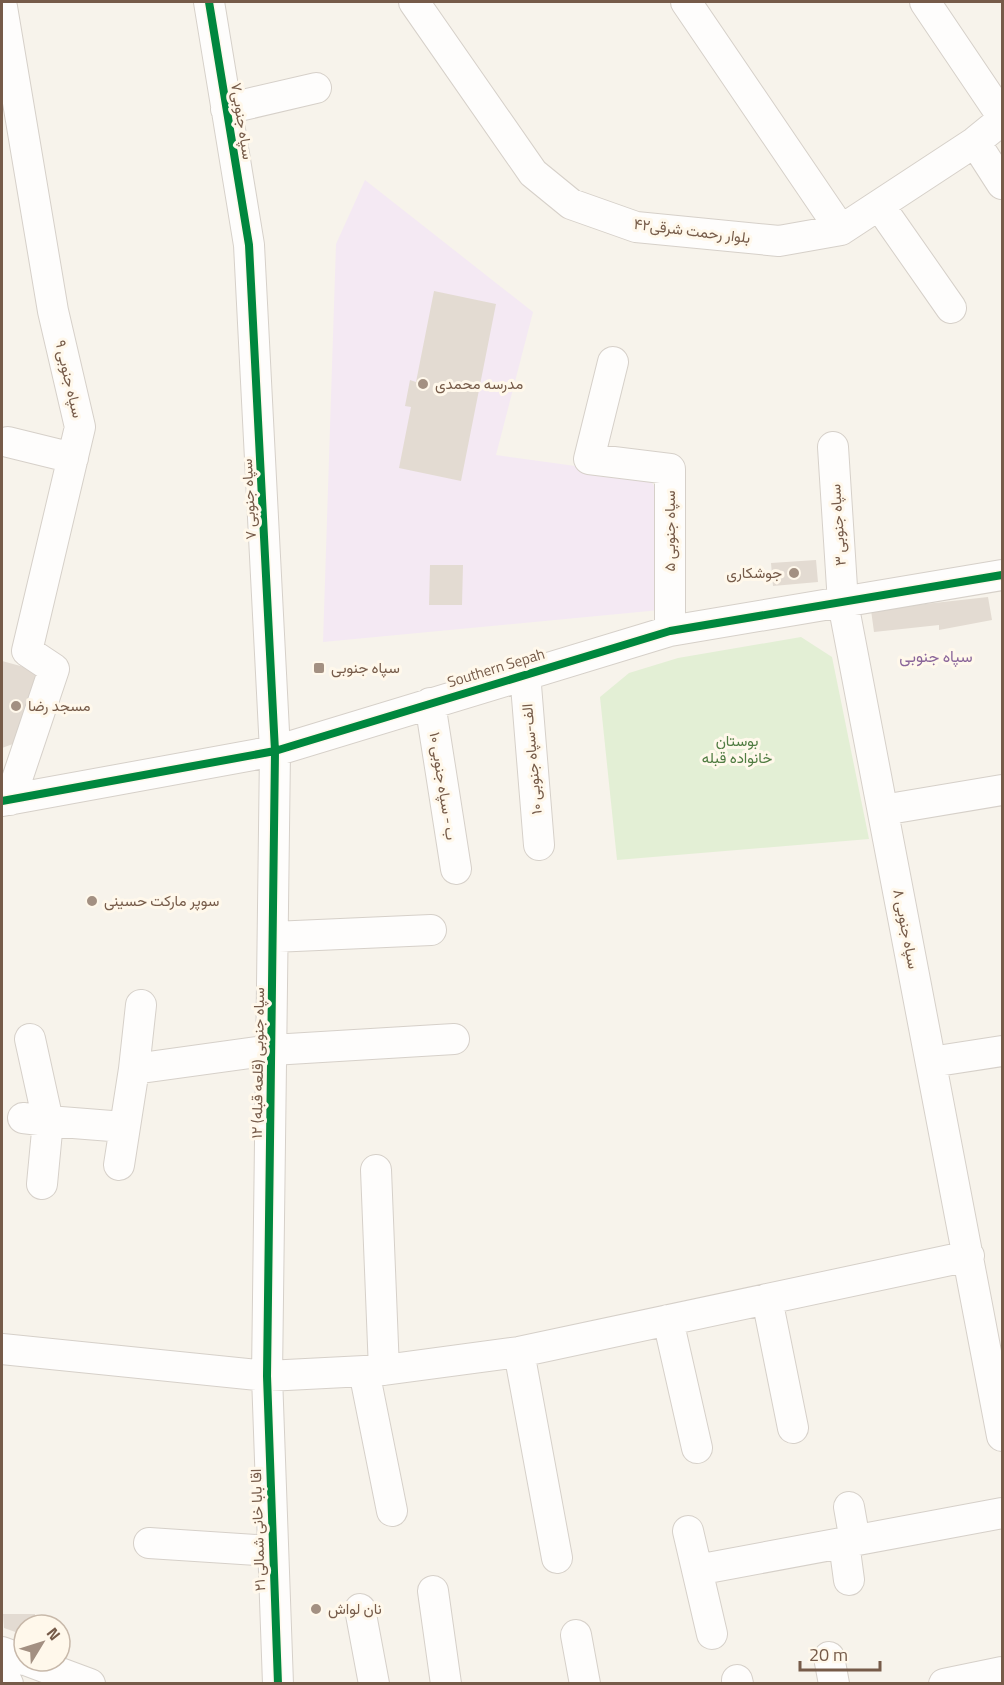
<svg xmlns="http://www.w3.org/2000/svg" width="1004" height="1685" viewBox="0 0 1004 1685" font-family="'Titillium Web',Vazirmatn,sans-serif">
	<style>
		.education { fill: #f4e9f3 }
		.green { fill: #e3efd5 }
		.building { fill: #e3dbd2 }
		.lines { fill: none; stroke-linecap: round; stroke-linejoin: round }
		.minor-casing { stroke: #d6d0c9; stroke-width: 32 }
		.minor { stroke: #fefdfc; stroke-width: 30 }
		.cycleway-casing { stroke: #fff8eb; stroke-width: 11 }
		.cycleway { stroke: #00873e; stroke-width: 8 }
		.poi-dot { fill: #a39082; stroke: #fff8eb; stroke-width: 2 }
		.labels { text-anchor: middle; stroke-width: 6; stroke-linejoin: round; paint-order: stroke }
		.street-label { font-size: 15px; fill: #765b49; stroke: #fff8eb }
		.poi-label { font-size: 15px; fill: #765b49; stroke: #fff8eb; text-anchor: start }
		.park-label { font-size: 15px; fill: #507c42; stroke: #fff8eb }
		.neighbourhood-label { font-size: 16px; fill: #8a659a; stroke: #fff8eb }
	</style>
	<rect width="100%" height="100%" fill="#f7f3eb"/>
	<path class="education" d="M365,180l168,132 -37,143 145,20 10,6 8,13 1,116 -337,32 13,-398z"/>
	<path class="green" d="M801,637l31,20 37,182 -252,21 -17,-163 29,-24 49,-15z"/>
	<path class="building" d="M434,291l62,13 -35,177 -62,-13 12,-61 -6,-1 5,-26 6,2z
		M816,560l2,22 -45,4 -2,-23z
		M430,565h33l-1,40h-33z
		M988,597l4,23 -53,10v-5l-65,7 -3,-22z
		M2,661l37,10 -18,70 -19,7z
		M3,1614h32l1,11h-12v10l-20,-7z"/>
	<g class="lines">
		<g class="minor-casing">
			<path id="minor" d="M209,2l40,243 26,506 -8,625 11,308
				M414,2l119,171 38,31 65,23 143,14 62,-11 134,-88 27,-22
				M686,2l155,228
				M925,2l77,114
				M2,7l51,304 27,116 -53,224 27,18 -44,131
				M226,109l90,-21
				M975,142l27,42
				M879,205l72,103
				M613,362l-24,97 81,10v162
				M8,442l65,16
				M833,447l10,156 159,833
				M525,673l14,172
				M430,703l26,166
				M2,801l273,-50 395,-120 332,-56
				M883,810l119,-20
				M273,937l158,-7
				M931,1062l71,-11
				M134,1069l7,-64
				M23,1118l25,3 -18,-82
				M119,1165l15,-96 138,-19 182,-11
				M376,1170l8,200
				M42,1184l6,-63 76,6
				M767,1299l26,129
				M668,1320l29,128
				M2,1349l265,27 117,-6 135,-18 450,-96
				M519,1352l38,206
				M364,1371l28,140
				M849,1507l6,34
				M688,1531l24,103
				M149,1543l123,8
				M844,1543l5,37
				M697,1570l305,-57
				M433,1591l13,93
				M360,1609l14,75
				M576,1635l9,49
				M2,1652l22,8
				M829,1657l5,27
				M28,1661l62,23
				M2,1673l6,11
				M737,1680l1,4
				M944,1684l58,-12"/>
		</g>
		<use href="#minor" class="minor"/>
		<g class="cycleway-casing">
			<path id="cycleway" d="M209,2l40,243 26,506 -8,625 11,308
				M2,801l273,-50 395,-120 332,-56"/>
		</g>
		<use href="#cycleway" class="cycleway"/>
	</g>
	<g class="poi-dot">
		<circle cx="423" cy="384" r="6"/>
		<circle cx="794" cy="573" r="6"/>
		<rect x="313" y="662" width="12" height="12" rx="3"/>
		<circle cx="16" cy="706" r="6"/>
		<circle cx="92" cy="901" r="6"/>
		<circle cx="316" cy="1609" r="6"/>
	</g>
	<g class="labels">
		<g class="street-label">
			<text transform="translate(242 121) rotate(81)" y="5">سپاه جنوبی۷</text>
			<text transform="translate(692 231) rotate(7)" y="5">بلوار رحمت شرقی۴۲</text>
			<text transform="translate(69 379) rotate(77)" y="5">۹ سپاه جنوبی</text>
			<text transform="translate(249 499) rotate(-93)" y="5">۷ سپاه جنوبی</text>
			<text transform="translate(838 525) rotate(-94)" y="5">۳ سپاه جنوبی</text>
			<text transform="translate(670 531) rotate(-90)" y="5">۵ سپاه جنوبی</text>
			<text transform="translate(496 668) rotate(-17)" y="5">Southern Sepah</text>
			<text transform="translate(532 759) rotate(-95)" y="5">۱۰ الف-سپاه جنوبی</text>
			<text transform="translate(443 786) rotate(81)" y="5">۱۰ ب - سپاه جنوبی</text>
			<text transform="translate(906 929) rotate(79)" y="5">۸ سپاه جنوبی</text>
			<text transform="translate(258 1063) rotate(-89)" y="5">۱۲ سپاه جنوبی (قلعه قبله)</text>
			<text transform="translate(258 1530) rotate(-92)" y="5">۲۱ اقا بابا خانی شمالی</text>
		</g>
		<g class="poi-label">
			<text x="435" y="389">مدرسه محمدی</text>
			<text x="782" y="578" text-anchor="end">جوشکاری</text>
			<text x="331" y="673">سپاه جنوبی</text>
			<text x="28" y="711">مسجد رضا</text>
			<text x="104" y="906">سوپر مارکت حسینی</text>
			<text x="328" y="1614">نان لواش</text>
		</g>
		<g class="park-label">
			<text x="737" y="746">بوستان<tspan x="737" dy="17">خانواده قبله</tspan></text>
		</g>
		<g class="neighbourhood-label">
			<text x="936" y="662">سپاه جنوبی</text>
		</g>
	</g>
	<rect width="1004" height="1685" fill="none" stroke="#765b49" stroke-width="6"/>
	<g transform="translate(42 1643) rotate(52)"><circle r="28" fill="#fff8eb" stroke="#c8b9aa" stroke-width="1.5"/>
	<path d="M0-4.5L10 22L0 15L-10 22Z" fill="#a39082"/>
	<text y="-9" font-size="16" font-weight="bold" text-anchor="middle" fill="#765b49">N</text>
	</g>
	<path d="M800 1661v9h80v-9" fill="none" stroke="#765b49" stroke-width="3"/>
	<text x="809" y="1661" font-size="18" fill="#765b49" stroke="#fff8eb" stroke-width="4.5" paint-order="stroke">20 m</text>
</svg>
